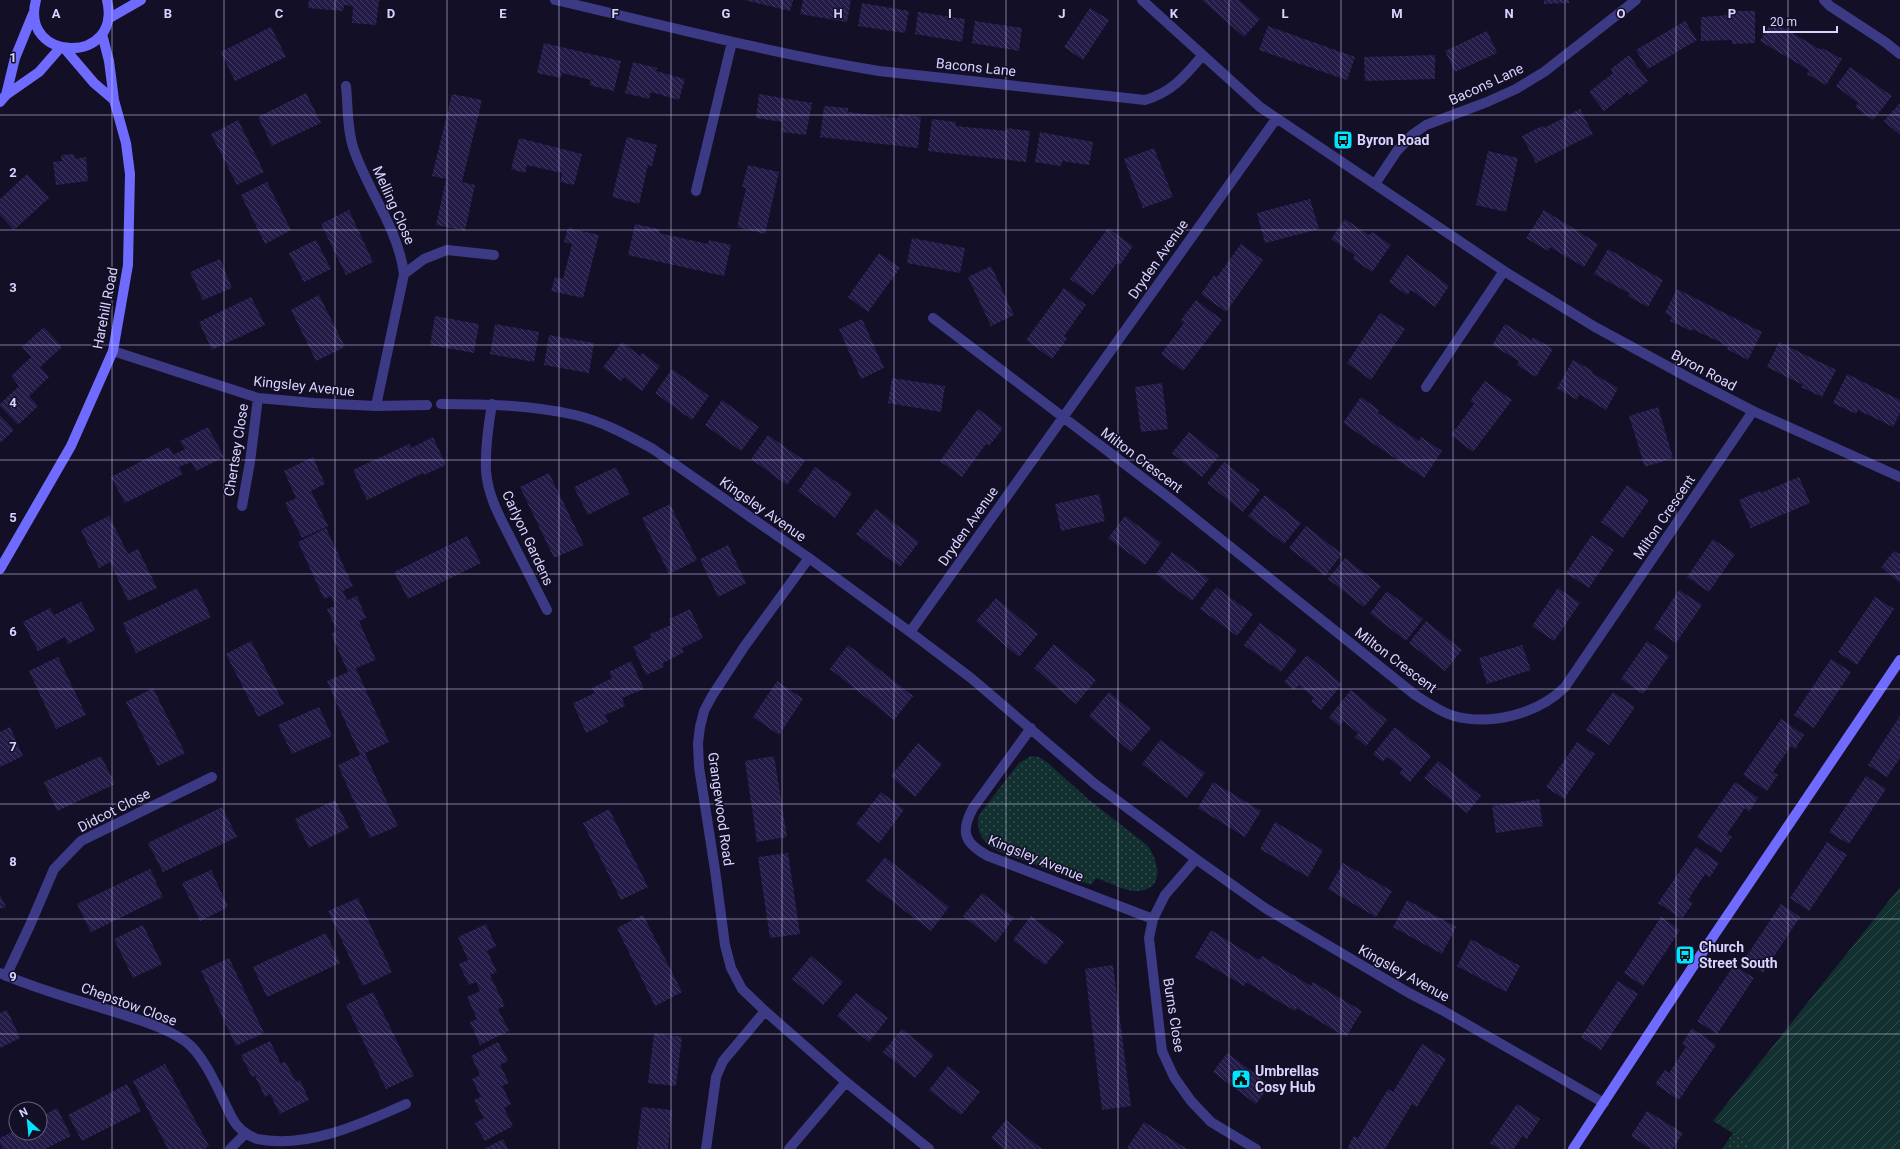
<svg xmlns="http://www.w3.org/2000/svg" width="1900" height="1149" viewBox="0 0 1900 1149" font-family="Roboto,sans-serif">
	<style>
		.grass { fill: url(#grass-dots) }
		.garden { fill: url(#garden-furrows) }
		.building { fill: url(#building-back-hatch) }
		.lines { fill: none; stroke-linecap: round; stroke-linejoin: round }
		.street { stroke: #3d3a85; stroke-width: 10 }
		.secondary { stroke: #6f6bff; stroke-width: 10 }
		.grid { fill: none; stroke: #d9d4ff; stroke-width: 1; stroke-opacity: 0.55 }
		.labels { text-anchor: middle; stroke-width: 3; stroke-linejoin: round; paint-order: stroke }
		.street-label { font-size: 14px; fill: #d9d4ff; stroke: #130f26 }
		.poi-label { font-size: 14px; font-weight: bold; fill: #d9d4ff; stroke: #130f26; text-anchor: start }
		.grid-label { font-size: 13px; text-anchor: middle; font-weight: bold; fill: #d9d4ff; stroke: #130f26; stroke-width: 3; stroke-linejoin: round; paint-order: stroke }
	</style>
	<defs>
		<pattern id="grass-dots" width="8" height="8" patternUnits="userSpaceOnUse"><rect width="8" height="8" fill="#12302f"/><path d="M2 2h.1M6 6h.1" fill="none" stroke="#344d4e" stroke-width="1.8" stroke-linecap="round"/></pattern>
		<pattern id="garden-furrows" width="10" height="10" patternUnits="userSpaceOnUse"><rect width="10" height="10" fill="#12302f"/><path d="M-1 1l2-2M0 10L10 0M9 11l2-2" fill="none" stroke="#344d4e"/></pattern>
		<pattern id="building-back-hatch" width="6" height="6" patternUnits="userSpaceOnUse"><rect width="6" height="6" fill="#241b47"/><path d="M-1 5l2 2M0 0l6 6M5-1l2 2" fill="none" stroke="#433b63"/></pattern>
	</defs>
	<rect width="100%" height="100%" fill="#130f26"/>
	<path class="grass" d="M1031,756l8,1 9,6 40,36 60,47c12,18 17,45 -13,45 -10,0 -29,-10 -39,-13l-5,7 -91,-33c-16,-9 -25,-18 -21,-37l40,-52z
		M1733,1133l26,16h-37z"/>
	<path class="garden" d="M1900,887v262h-141l-46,-28z"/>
	<path class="building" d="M309,0h70l-3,25 -24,-2 1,-17 -9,-1 -1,6 -35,-3z
		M744,0h49l-3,11z
		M803,0h48l-4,22 -47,-8z
		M1202,0h37l21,19 -16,18z
		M1544,0h25v3l-25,1z
		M862,3l47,8 -4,22 -47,-7z
		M1090,8l19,12 -26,40 -19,-13z
		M1732,11h23v32l-23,1v-4l-31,1v-24l30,-2z
		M918,12l47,7 -3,23 -47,-8z
		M975,21l47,7 -3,23 -47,-8z
		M1685,21l12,19 -49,29 -12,-19z
		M1772,21l49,29 1,-2 20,11 -16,26 -19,-11 2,-4 -49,-29z
		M1268,26l87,31 -8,23 -88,-30z
		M271,27l15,30 -51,24 -14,-29z
		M1487,31l10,22 -42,19 -10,-21z
		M544,43l77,18 -7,30 -25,-6 2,-5 -29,-7 -1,5 -24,-5z
		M1435,55v24l-70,2 -1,-24z
		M1629,55l19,26 -18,14 -2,-3 -24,19 -15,-19 24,-19 -2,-4z
		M633,62l24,6 -1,3 29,8 -6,21 -28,-8 -2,7 -24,-6z
		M1850,67l42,29 -19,24 -18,-13 3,-4 -22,-17z
		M306,93l15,30 -49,23 -14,-29z
		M452,94l30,6 -20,82 13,3 -10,46 -29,-6 10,-46 -14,-3z
		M759,94l53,9 -6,32 -24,-3 1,-10 -27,-4z
		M1900,103v32l-16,-14z
		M824,106l24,2v4l50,6 1,-4 22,3 -3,31 -98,-11z
		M1580,109l13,25 -57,29 -14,-27 20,-10 2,2z
		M932,119l24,3v4l50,5 1,-3 23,3 -4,31 -98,-11z
		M238,120l26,52 -27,13 -26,-51z
		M1040,132l53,10 -4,23 -27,-4 -1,5 -26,-4z
		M627,137l30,8 -5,21 -4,-1 -9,39 -27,-7z
		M519,138l63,16 -8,31 -14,-3 2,-9 -35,-8 -2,8 -14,-4z
		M1154,148l19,49 -30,11 -19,-49z
		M1488,151l30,7 -12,54 -30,-7z
		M74,154l1,5 11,-2 2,24 -32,4 -3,-23 9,-1 -1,-6z
		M748,165l31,7 -14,62 -28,-7 9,-39 -4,-1z
		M27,174l22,24 -35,32 -14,-15v-16z
		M267,182l24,48 -26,14 -24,-49z
		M1310,199l9,30 -54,14 -8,-30z
		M349,210l24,52 -27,13 -25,-51z
		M1544,210l54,34 -14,23 -34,-20 -2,4 -22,-13z
		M1345,219l24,16 3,-3 19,13 -19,27 -19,-13 2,-4 -24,-16z
		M635,224l24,5v4l49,11 1,-4 22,5 -7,31 -96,-21z
		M568,228l31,7 -16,63 -32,-7 4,-14 8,2 9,-35 -8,-2z
		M1108,228l25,18 -13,19 -3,-2 -24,32 -23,-16z
		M912,238l53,10 -5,25 -53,-10z
		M316,240l15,29 -27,13 -15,-29z
		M1241,244l22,16 -37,52 -25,-18 13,-19 3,2z
		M1608,249l55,31 -15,27 -20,-11 1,-3 -35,-19z
		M879,253l21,15 -32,44 -20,-15z
		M1407,255l42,31 -14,21 -24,-17 -4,5 -18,-13z
		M220,259l12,29 -29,12 -13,-28z
		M991,266l23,49 -23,11 -23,-49z
		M1064,288l22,17 -22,31 3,3 -15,20 -26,-19z
		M1677,289l85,43 -14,28 -21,-11 1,-2 -8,-5 -28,-13 -1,2 -21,-10 2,-4 -7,-4z
		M319,295l26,52 -29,14 -25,-51z
		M251,297l14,28 -53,25 -13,-28z
		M1196,300l26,20 -39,51 -22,-17 23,-31 -3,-3z
		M1380,313l25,16 -34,51 -24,-17z
		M435,316l44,8 -5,29 -44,-8z
		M862,319l22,49 -23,11 -22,-50z
		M495,324l44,8 -5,30 -44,-8z
		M1505,324l27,16 1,-3 20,12 -17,28 -19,-12 2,-4 -27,-16z
		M44,327l18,20 -22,20 9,10 -20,19 9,10 -20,19 -18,-19v-2l19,-18 -8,-10 20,-19 -9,-10z
		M549,335l45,8 -5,30 -45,-8z
		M622,342l18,14 2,-3 18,13 -18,25 -18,-14 -3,4 -18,-14z
		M1779,342l57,28 -14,27 -21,-10 2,-2 -36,-18z
		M1573,360l20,11 -1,2 26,15 -12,22 -27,-16 -2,6 -20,-12z
		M672,369l37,27 -17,24 -37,-27z
		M1847,374l53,26v13l-7,14 -35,-17 -2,4 -23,-11z
		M892,378l53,8 -4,26 -53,-9z
		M1485,381l27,19 -39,52 -22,-17 23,-31 -4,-3z
		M1162,383l6,46 -27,3 -6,-45z
		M1361,397l18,13 -1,3 41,28 2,-4 21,14 -18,27 -81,-55z
		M722,400l37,27 -18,24 -36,-26z
		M1658,407l15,51 -28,9 -16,-51z
		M978,409l25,19 -14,18 -3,-2 -24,33 -22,-16z
		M0,415l14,15 -14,13z
		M208,427l16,30 -28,14 -5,-9 -7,3 -5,2 4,7 -58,29 -14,-26 58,-30 4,8 12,-6 -5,-8z
		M1189,432l30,24 -17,21 -30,-24z
		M768,435l37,26 -18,24 -36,-26z
		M433,437l13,28 -22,10 -1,-2 -56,27 -14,-30 56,-26 2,4z
		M313,457l12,27 -14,7 17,35 -26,12 -17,-35 11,-5 -12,-27z
		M1224,462l36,28 -17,22 -36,-29z
		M616,467l14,27 -42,21 -14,-28z
		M815,467l37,26 -17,25 -37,-27z
		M549,473l35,72 -30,13 -34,-71z
		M1799,477l11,26 -59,25 -12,-28 21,-9 1,2z
		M1627,485l22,15 -26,38 -22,-16z
		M1099,494l6,27 -44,10 -6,-27z
		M1265,495l36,28 -17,21 -36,-28z
		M670,504l27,56 -28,14 -27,-56z
		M876,509l43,33 -19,25 -44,-33z
		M109,516l19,38 10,-5 19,39 -29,13 -18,-39 -11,6 -18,-38z
		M1125,516l36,27 -16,22 -37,-27z
		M1306,526l36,28 -17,22 -36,-28z
		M326,528l27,58 -10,5 4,9 10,-4 9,22 -7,3 17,39 -20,8 33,74 -24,11 33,73 -28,12 -32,-73 22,-10 -33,-74 21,-9 -17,-38 6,-3 -10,-22 8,-3 -4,-10 -7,3 -26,-57z
		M1592,535l22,15 -25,38 -23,-15z
		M467,536l14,27 -73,36 -14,-27z
		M1713,539l22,15 -26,38 -22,-15z
		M728,545l18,38 -28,14 -18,-38z
		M1894,551l5,3 1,-1v30l-19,-16z
		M1172,552l37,27 -17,22 -36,-27z
		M1345,558l36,28 -17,21 -36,-28z
		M1216,587l37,27 -16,22 -37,-27z
		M197,588l14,29 -75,36 -13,-30z
		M1558,588l22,15 -26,38 -22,-15z
		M1679,590l23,15 -26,38 -22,-15z
		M1387,591l36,28 -17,22 -36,-28z
		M1875,597l19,12 -37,56 -19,-13z
		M996,598l42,36 -19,23 -43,-36z
		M81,602l14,28 -27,14 -3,-7 -27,14 -15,-29 27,-14 4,7z
		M690,609l13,29 -21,10 2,4 -21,11 1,4 -18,8 -13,-28 18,-9 -1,-4 21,-9 -2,-6z
		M1426,621l36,29 -17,21 -36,-28z
		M1260,623l37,27 -16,22 -37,-27z
		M251,641l33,63 -26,13 -32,-63z
		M1647,641l22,15 -26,38 -22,-15z
		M1054,644l42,36 -20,24 -42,-36z
		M848,645l65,51 -19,24 -64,-51z
		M1522,645l9,25 -44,14 -8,-26z
		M1307,655l35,29 -21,26 -10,-9 3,-3 -15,-13 -5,5 -10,-8z
		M58,657l28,58 -30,14 -27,-58z
		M1831,659l20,13 -37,56 -20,-13z
		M631,661l13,28 -22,9 3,8 -20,9 3,7 -22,11 -13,-30 22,-10 -3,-5 20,-10 -3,-6z
		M777,681l26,18 -24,36 -26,-18z
		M153,688l32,65 -27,13 -32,-64z
		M1351,690l36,30 -21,26 -11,-9 3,-4 -15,-12 -4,5 -10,-9z
		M1109,692l42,36 -20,24 -42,-36z
		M1613,692l22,15 -26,38 -23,-15z
		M319,707l13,29 -40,18 -14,-29z
		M1900,716v42l-13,19 -19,-12z
		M1781,719l23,16 -9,14 -4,-3 -18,26 5,3 -11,16 -24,-16z
		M10,727l13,29 -23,11v-35z
		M1395,727l36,29 -21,26 -11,-9 4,-4 -16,-12 -4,5 -10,-8z
		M1160,740l45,33 -18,25 -45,-34z
		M1577,742l18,12 -31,45 -18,-12z
		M918,743l24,21 -27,33 -24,-21z
		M101,756l14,28 -58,27 -13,-29z
		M774,756l13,81 -30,5 -12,-81z
		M1438,761l43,35 -14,17 -43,-35z
		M1866,776l20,13 -37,55 -20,-12z
		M1213,782l48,29 -16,26 -47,-29z
		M1735,782l23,16 -9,14 -4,-4 -18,26 5,3 -11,16 -24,-16z
		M881,792l23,18 -25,33 -23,-19z
		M1539,799l4,27 -47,7 -4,-27z
		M335,800l14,28 -40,20 -14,-29z
		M222,807l15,30 -74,35 -15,-29z
		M609,809l39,78 -27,13 -38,-77z
		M1275,822l48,28 -15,27 -48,-28z
		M1827,842l20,13 -38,56 -19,-13z
		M1696,847l23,16 -9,14 -5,-3 -17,26 5,3 -11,16 -24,-16z
		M788,853l12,81 -30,4 -12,-81z
		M885,857l64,50 -18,24 -65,-50z
		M1343,863l49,28 -16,26 -48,-28z
		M150,869l13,28 -72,35 -14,-28z
		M211,870l17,37 -28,14 -18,-38z
		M982,893l32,25 -18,24 -33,-26z
		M0,895l6,12 -6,2z
		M358,898l34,74 -29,14 -35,-75z
		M1407,900l49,27 -14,27 -49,-27z
		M1781,904l19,13 -37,56 -19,-13z
		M643,915l39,77 -27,14 -38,-78z
		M1031,916l33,26 -19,23 -32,-25z
		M1661,917l19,13 -37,56 -19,-13z
		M486,924l10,22 -9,5 10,21 -7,3 15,31 -7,3 11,22 -29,14 -10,-23 7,-3 -10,-22 13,-6 -4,-9 -7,3 -10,-21 9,-4 -10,-23z
		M143,925l19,39 -29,14 -19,-39z
		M1211,930l48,30 3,-4 49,30 2,-4 49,29 -16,26 -49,-29 -2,3 -49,-29 -2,4 -49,-29z
		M326,933l14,30 -73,34 -14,-30z
		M1471,939l49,27 -14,26 -49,-26z
		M811,956l32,26 -20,23 -31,-26z
		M229,958l35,75 -28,13 -35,-75z
		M1113,965l18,141 -29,4 -17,-141z
		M1734,965l20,13 -37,56 -20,-13z
		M1618,981l20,13 -37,56 -20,-13z
		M373,992l41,84 -28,13 -40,-84z
		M856,993l32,25 -19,24 -32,-26z
		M7,1010l13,28 -20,10v-35z
		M1692,1028l24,17 -37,55 -24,-16 10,-14 4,3 17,-26 -4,-3z
		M902,1029l32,26 -19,23 -32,-26z
		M654,1033l28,4 -6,49 -28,-3z
		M270,1041l11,23 4,-3 11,21 4,-2 9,20 -29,14 -10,-20 -5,3 -10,-21 -3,1 -11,-22z
		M498,1042l10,19 -8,4 9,18 -7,3 9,18 -7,4 9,18 -28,15 -10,-18 9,-5 -10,-18 7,-3 -9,-18 8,-4 -9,-19z
		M1422,1044l24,15 -29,48 -5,-3 -27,45h-38l7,-13 4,2 30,-49 5,3z
		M1227,1053l43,32 -14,19 -43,-32z
		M165,1064l44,82 -5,3h-36l-35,-68z
		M948,1066l32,26 -19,23 -32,-25z
		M127,1084l14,27 -59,30 -14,-26z
		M1517,1104l23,15 -13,20 -5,-3 -8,13h-14l-10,-6z
		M642,1107l30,3 -4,39h-31z
		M57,1108l14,28 -26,13h-42l-3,-5v-6l16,-8v3h24v-16z
		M1647,1111l36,22 -10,16h-22l-20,-13z
		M1006,1120l22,18 14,11h-38l-13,-11z
		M1144,1122l13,8 30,19h-57l-3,-1z
		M503,1139l5,10h-24z"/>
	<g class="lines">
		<path class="street" d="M555,0c108,25 215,53 324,71l266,29c27,-8 39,-23 57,-44
			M1142,0l118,107 244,164 91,56 96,52 62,32 147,66
			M1824,0l6,6 55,36 15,12
			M346,86c2,20 1,45 8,64 15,43 44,78 50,124l-28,132
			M1375,184l22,-33 16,-17 13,-9 61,-23 29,-13 28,-17 92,-72
			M696,191l36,-149
			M404,274l20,-15 23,-9 47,5
			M933,318l239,182 242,194c12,8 26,18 40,22 37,10 84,-2 111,-29l188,-276
			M113,351l145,47 56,5 62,3 51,-1
			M1426,387l78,-116
			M441,404c44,0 91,1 134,11 27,6 54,21 78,34l156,109 101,74 61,46 124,106 101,75 69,49 144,85 33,17 162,93
			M492,404c-4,23 -7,44 -6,67 2,27 16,50 28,74 11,22 22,43 33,65
			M242,506l8,-44 8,-64
			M809,558l-65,89 -32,49 -8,15 -4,16 -2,16 1,24 16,103 10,75 6,23 11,21 23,22 81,71 83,67
			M910,632l366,-513
			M1031,728l-58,80c-13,24 -9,35 15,48l165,63
			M1196,859l-31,36 -12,24 -4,19 13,113 12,26 17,24 20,21 45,27
			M0,973c38,17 81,28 121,41 22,7 45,14 64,27 20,14 36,55 47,77 6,11 14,17 25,21 50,10 104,-15 149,-35
			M6,976l24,-51 24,-56 27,-28 131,-64
			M230,1149l15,-15
			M706,1149l10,-72 7,-16 42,-50
			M789,1149l57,-67"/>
		<path class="secondary" d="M36,0c-17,63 87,65 71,0
			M108,19l33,-19
			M65,49l29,34 20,17
			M6,95l9,-37 18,-44
			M0,102l6,-7 33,-23 21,-24
			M0,569l71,-123 42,-95 15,-86 2,-91 -4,-31 -12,-43 -5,-39 -7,-27
			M1573,1149l125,-190 202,-299"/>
	</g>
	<path class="grid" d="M112,0v1149M224,0v1149M335,0v1149M447,0v1149M559,0v1149M671,0v1149M782,0v1149M894,0v1149M1006,0v1149M1118,0v1149M1229,0v1149M1341,0v1149M1453,0v1149M1565,0v1149M1676,0v1149M1788,0v1149M0,115h1900M0,230h1900M0,345h1900M0,460h1900M0,574h1900M0,689h1900M0,804h1900M0,919h1900M0,1034h1900"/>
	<defs>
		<g id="bus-square" transform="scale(1)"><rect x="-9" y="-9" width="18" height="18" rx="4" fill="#00e5ff" stroke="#130f26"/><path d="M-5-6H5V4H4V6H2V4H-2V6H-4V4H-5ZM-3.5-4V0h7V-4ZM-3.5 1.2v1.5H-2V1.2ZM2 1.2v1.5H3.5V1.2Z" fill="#111"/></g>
		<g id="civic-square" transform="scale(1)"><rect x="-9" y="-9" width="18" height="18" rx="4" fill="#00e5ff" stroke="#130f26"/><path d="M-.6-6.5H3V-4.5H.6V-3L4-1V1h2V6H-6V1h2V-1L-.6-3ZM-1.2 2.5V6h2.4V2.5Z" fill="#111"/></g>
	</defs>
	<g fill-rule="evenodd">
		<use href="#bus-square" x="1343" y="140"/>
		<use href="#bus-square" x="1685" y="955"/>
		<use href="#civic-square" x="1241" y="1079"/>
	</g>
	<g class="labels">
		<g class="street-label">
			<text transform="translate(976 67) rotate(6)" y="5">Bacons Lane</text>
			<text transform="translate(1486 84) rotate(-25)" y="5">Bacons Lane</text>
			<text transform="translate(394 205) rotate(66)" y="5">Melling Close</text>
			<text transform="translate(1158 259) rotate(-55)" y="5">Dryden Avenue</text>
			<text transform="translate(105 308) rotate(-79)" y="5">Harehill Road</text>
			<text transform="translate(1704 370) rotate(28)" y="5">Byron Road</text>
			<text transform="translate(304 386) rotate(6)" y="5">Kingsley Avenue</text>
			<text transform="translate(236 450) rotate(-81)" y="5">Chertsey Close</text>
			<text transform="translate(1142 460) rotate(37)" y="5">Milton Crescent</text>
			<text transform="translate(763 509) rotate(35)" y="5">Kingsley Avenue</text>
			<text transform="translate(1664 517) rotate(-56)" y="5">Milton Crescent</text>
			<text transform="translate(968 526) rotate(-55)" y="5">Dryden Avenue</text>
			<text transform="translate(528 538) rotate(65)" y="5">Carlyon Gardens</text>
			<text transform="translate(1396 660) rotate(37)" y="5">Milton Crescent</text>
			<text transform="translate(721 809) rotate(82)" y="5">Grangewood Road</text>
			<text transform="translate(114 810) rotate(-27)" y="5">Didcot Close</text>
			<text transform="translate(1036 858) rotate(22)" y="5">Kingsley Avenue</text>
			<text transform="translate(1404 973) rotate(29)" y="5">Kingsley Avenue</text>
			<text transform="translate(129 1004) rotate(20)" y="5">Chepstow Close</text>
			<text transform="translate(1174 1015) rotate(81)" y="5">Burns Close</text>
		</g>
		<g class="poi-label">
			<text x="1357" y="145">Byron Road</text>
			<text x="1699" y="952">Church<tspan x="1699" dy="16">Street South</tspan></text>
			<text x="1255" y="1076">Umbrellas<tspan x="1255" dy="16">Cosy Hub</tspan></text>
		</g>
	</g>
	<g class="grid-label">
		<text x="56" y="18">A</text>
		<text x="168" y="18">B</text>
		<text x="279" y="18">C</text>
		<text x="391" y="18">D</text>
		<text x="503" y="18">E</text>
		<text x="615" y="18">F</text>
		<text x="726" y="18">G</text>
		<text x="838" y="18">H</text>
		<text x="950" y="18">I</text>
		<text x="1062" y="18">J</text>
		<text x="1174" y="18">K</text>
		<text x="1285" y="18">L</text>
		<text x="1397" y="18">M</text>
		<text x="1509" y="18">N</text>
		<text x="1621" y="18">O</text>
		<text x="1732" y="18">P</text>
		<text x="13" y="62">1</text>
		<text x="13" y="177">2</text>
		<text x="13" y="292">3</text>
		<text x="13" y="407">4</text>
		<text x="13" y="522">5</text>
		<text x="13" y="636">6</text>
		<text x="13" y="751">7</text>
		<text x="13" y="866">8</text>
		<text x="13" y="981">9</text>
	</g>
	<g transform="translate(28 1121) rotate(333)"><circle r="19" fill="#130f26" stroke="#625e7d"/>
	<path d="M0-3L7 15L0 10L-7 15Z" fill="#00e5ff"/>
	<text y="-6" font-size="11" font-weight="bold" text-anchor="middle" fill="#d9d4ff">N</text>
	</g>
	<path d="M1764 26v6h73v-6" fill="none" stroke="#d9d4ff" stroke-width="2"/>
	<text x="1770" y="26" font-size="12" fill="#d9d4ff" stroke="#130f26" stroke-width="3" paint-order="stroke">20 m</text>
</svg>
